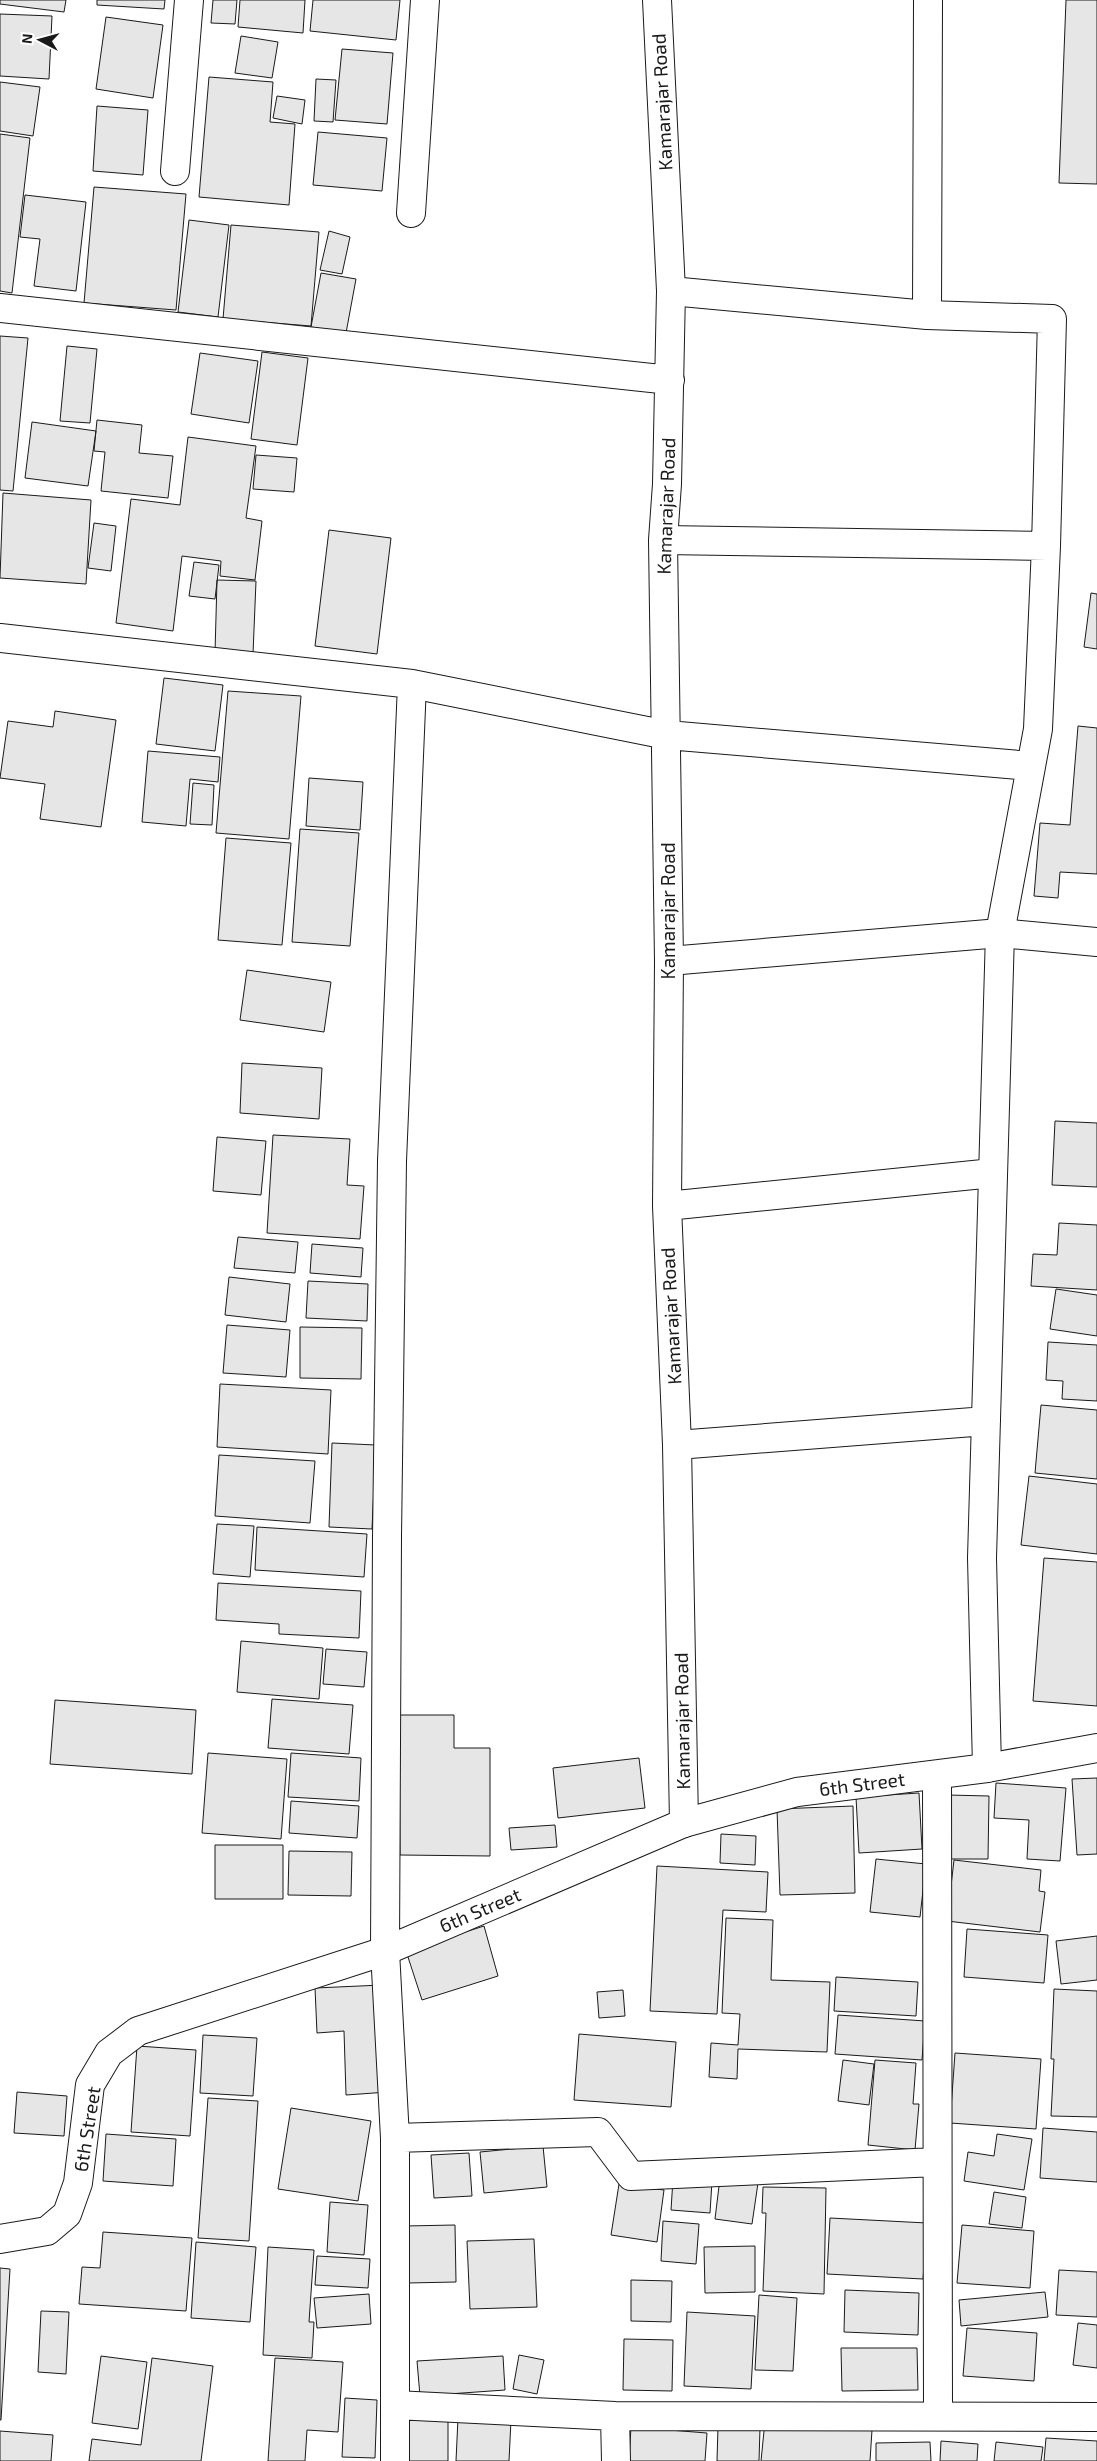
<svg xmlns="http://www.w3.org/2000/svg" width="1097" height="2461" viewBox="0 0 1097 2461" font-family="'Exo 2',sans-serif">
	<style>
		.building { fill: #e6e6e6; stroke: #1a1a1a }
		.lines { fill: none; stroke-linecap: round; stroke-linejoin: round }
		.minor-casing { stroke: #1a1a1a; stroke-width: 30 }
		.tertiary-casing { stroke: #1a1a1a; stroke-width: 30 }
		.minor { stroke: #fff; stroke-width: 28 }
		.tertiary { stroke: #fff; stroke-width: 28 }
		.labels { text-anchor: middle; stroke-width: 4; stroke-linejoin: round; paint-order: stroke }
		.street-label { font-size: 19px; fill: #1a1a1a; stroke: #fff }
	</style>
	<rect width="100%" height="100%" fill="#fff"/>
	<path class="building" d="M0,0h66l-2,12 -64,-8z
		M97,0h68l-1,9 -67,-4z
		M213,0h24l-2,24 -24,-1z
		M240,0h65l-2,33 -65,-6z
		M313,0h87l-4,40 -86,-9z
		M1066,0h31v184l-38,-1z
		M0,14l52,2 -3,63 -49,-3z
		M106,17l57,8 -10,73 -57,-9z
		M241,36l37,6 -6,36 -37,-5z
		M342,49l51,4 -6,71 -52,-4z
		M209,77l64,5 -3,40 25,2 -6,81 -90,-8z
		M316,79l20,1 -3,42 -19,-1z
		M0,82l40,5 -7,49 -33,-5z
		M277,96l28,4 -3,24 -29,-6z
		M97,106l51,4 -5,65 -50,-4z
		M318,132l69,6 -5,53 -69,-6z
		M0,134l30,4 -18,155 -12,-2z
		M94,187l92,7 -10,116 -92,-7z
		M25,195l61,7 -10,89 -42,-5 6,-47 -20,-2z
		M189,220l40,5 -11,92 -40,-5z
		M231,225l88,7 -8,94 -88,-7z
		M329,231l21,6 -8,37 -22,-4z
		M321,273l35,6 -10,54 -35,-6z
		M0,336l28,2 -15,153 -13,-1z
		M67,346l30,3 -7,74 -30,-2z
		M262,352l46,6 -11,87 -46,-6z
		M200,353l58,8 -9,62 -58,-9z
		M97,420l45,5 -3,28 34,3 -5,42 -67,-7 4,-39 -11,-1z
		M32,422l64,9 -8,55 -63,-8z
		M188,437l68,9 -10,72 16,3 -7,59 -35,-4 1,-15 -39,-5 -9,75 -57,-8 15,-124 49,6z
		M256,455l41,3 -3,34 -41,-3z
		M3,493l88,7 -5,84 -86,-6z
		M94,523l22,3 -5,45 -23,-3z
		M329,530l62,8 -14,116 -62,-8z
		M194,562l25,3 -4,34 -26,-3z
		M217,580l39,1 -3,73 -38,-1z
		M1091,593l6,1v55l-13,-2z
		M164,678l59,7 -8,66 -59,-7z
		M228,691l73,5 -12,143 -73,-6z
		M55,711l61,9 -15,107 -61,-8 5,-35 -45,-6 8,-57 45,6z
		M1078,726l19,2v146l-37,-2 -2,26 -24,-2 6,-73 30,2z
		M148,751l72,6 -2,25 -28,-3 -4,47 -44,-4z
		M309,778l54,4 -3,48 -54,-4z
		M193,783l21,2 -2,40 -22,-1z
		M300,829l59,4 -9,113 -58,-4z
		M226,838l65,5 -9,102 -64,-5z
		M247,970l84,12 -7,50 -84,-12z
		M242,1063l80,5 -3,51 -79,-6z
		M1055,1121l42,2v64l-45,-2z
		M273,1135l77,4 -3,46 17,1 -4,53 -93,-6z
		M217,1137l49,4 -5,54 -48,-4z
		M1059,1223l38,2v65l-66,-4 2,-32 24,1z
		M238,1237l60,5 -3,31 -61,-5z
		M312,1244l51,4 -2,29 -51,-4z
		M229,1277l61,7 -4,38 -61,-7z
		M308,1281l60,3 -1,37 -61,-3z
		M1056,1289l41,6v41l-47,-7z
		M227,1325l63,5 -4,47 -63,-4z
		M300,1327l62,1 -1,51 -61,-1z
		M1048,1342l49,3v56l-35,-2 1,-18 -17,-1z
		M220,1384l111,6 -3,64 -111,-7z
		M1041,1405l56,5v69l-62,-6z
		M332,1443l44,2 -4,84 -43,-2z
		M219,1455l96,6 -5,62 -95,-7z
		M1029,1476l68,8v70l-76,-9z
		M217,1524l37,2 -4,51 -37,-3z
		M257,1527l110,7 -3,43 -109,-7z
		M1044,1558l53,4v144l-64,-5z
		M218,1583l143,8 -2,47 -80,-4v-10l-63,-4z
		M241,1641l82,7 -4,51 -82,-7z
		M326,1649l41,3 -3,35 -41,-3z
		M272,1699l81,6 -4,49 -81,-6z
		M55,1700l141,10 -4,64 -142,-10z
		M399,1715h55v33h36v108l-90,-1z
		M208,1753l79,6 -6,80 -79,-6z
		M291,1753l70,5 -2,43 -71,-4z
		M639,1758l6,50 -87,10 -5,-50z
		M1097,1778v76l-20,1 -5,-76z
		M996,1783l70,5 -6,73 -33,-2 2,-39 -35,-2z
		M919,1793l3,56 -63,4 -3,-56z
		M948,1795l41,1 -1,63h-41z
		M291,1801l68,5 -2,32 -68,-5z
		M853,1806l2,87 -75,2 -3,-86z
		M555,1825l2,22 -46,3 -2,-22z
		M721,1834l35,2 -1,29 -35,-2z
		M215,1845h68v54h-68z
		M289,1851l63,1 -1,44 -63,-1z
		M876,1859l50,5 -6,53 -50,-5z
		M954,1860l87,10 -2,21 6,1 -5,40 -93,-11z
		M657,1866l111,6 -2,40 -43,-2 -6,104 -67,-3z
		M726,1918l47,2 -2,60 59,2 -3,70 -89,-3 -1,30 -28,-2 2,-34 27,2 2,-31 -18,-1z
		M484,1926l14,50 -76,24 -16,-49z
		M967,1929l81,6 -4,48 -80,-6z
		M1097,1936v44l-36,4 -5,-43z
		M836,1977l82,5 -2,34 -82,-5z
		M382,1985l6,107 -42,3 -2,-64 -27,2 -2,-45z
		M1054,1989l43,2v126l-46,-1 3,-57h-3z
		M623,1990l2,26 -26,2 -2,-26z
		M838,2015l87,6 -3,39 -87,-6z
		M579,2034l97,8 -5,65 -97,-7z
		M203,2035l54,3 -4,58 -53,-3z
		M137,2046l59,4 -6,86 -59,-4z
		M955,2053l86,6 -5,70 -86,-6z
		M843,2060l31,4 -5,41 -31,-4z
		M875,2060l41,3 -3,41h6l-4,46 -47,-5z
		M17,2092l50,4 -3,40 -50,-3z
		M208,2098l50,3 -9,140 -51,-3z
		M291,2108l80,13 -13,80 -80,-12z
		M1043,2128l54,4v50l-57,-4z
		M106,2134l70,5 -3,47 -70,-5z
		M997,2134l35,5 -8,51 -60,-9 4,-29 26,4z
		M543,2146l4,41 -63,6 -4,-41z
		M469,2153l3,43 -38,2 -3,-43z
		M720,2178l38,5 -6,41 -37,-5z
		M673,2179l39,2 -2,32 -39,-3z
		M619,2184l45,6 -7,52 -46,-7z
		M763,2187l63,1 -2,106 -61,-3 3,-78h-4z
		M994,2192l32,5 -4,31 -33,-4z
		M330,2202l38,3 -4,50 -37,-3z
		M830,2218l97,5 -4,56 -96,-5z
		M663,2221l36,3 -3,40 -35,-3z
		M455,2225l1,57 -49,1 -2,-57z
		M962,2225l72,6 -4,57 -73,-5z
		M103,2232l89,6 -6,73 -107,-7 3,-37 18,1z
		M534,2239l3,68 -67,2 -3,-68z
		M196,2242l60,5 -6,75 -59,-4z
		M755,2246v46l-50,1 -1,-46z
		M268,2247l46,3 -5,72h5l-2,36 -49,-3z
		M317,2256l53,3 -2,29 -53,-3z
		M0,2268l10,1 -9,151h-1z
		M1059,2270l38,2v45l-41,-2z
		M631,2280l41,1 -1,41 -40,-1z
		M845,2290l74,3 -1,42 -74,-3z
		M1045,2292l3,25 -87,9 -2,-26z
		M369,2294l2,30 -54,4 -3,-30z
		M759,2295l38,3 -4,73 -38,-1z
		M41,2311l28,1 -3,62 -28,-2z
		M687,2312l68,4 -4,73 -67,-3z
		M1078,2323l19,2v43l-24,-3z
		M967,2328l70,5 -3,48 -71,-5z
		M624,2339l49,1 -1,51 -49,-1z
		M841,2348h76l1,42 -76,1z
		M519,2355l25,5 -7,34 -24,-5z
		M101,2356l46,6 -9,67 -46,-6z
		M503,2356l2,34 -85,6 -3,-35z
		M152,2358l61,8 -12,95h-112l3,-22 49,6z
		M275,2358l68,4 -5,70 -31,-2 -2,31h-37z
		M345,2398l32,2 -2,58 -33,-1z
		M458,2418l53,2 -2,41h-53z
		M403,2419h45v42h-46z
		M765,2421l107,9 -2,31h-109z
		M718,2426l42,2 -1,33h-42z
		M631,2427l76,6 -2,28h-76z
		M0,2431l53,4 -2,26h-51z
		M1046,2438l51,3v20h-53z
		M941,2441l37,3 -1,17h-37z
		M930,2442l1,19h-55v-18z
		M996,2442l47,5 -2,14h-47z"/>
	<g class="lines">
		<g class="minor-casing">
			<path id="minor" d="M657,0l14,291 -4,193 -4,56 6,421 -2,245 10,239 7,378
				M175,171l14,-171
				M411,213l14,-213
				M671,291l256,24 125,4 -6,227 -8,183 -38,204 -18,625 5,210
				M0,308l670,72
				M927,315l1,-315
				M663,540l383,6
				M0,638l412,46 -20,477 -5,376 -2,414 10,187v323
				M412,684l255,51 364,31
				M667,1206l326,-33
				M677,1445l309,-24
				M937,1775l1,640
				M395,2138l203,-6 33,44 305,-14
				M395,2405l220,11 482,1
				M615,2416l1,45"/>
		</g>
		<g class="tertiary-casing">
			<path id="tertiary" d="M669,961l331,-28 97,9
				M0,2239l47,-8 20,-17 11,-31 12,-98 19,-32 29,-22 247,-80 299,-128 113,-31 190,-24 110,-20"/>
		</g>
		<use href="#minor" class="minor"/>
		<use href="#tertiary" class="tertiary"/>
	</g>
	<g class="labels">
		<g class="street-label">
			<text transform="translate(662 102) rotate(-93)" y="7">Kamarajar Road</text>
			<text transform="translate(666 506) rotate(-88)" y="7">Kamarajar Road</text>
			<text transform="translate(668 911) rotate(-90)" y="7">Kamarajar Road</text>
			<text transform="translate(671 1316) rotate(-93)" y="7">Kamarajar Road</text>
			<text transform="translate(682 1721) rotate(-91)" y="7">Kamarajar Road</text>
			<text transform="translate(862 1784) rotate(-7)" y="7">6th Street</text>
			<text transform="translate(480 1910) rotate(-23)" y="7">6th Street</text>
			<text transform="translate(87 2129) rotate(-81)" y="7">6th Street</text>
		</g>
	</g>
	<g transform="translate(40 40) rotate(276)" stroke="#ffffff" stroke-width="4" paint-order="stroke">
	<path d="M0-4L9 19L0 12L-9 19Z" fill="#1a1a1a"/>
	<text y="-8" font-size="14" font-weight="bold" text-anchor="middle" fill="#1a1a1a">N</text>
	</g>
</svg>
